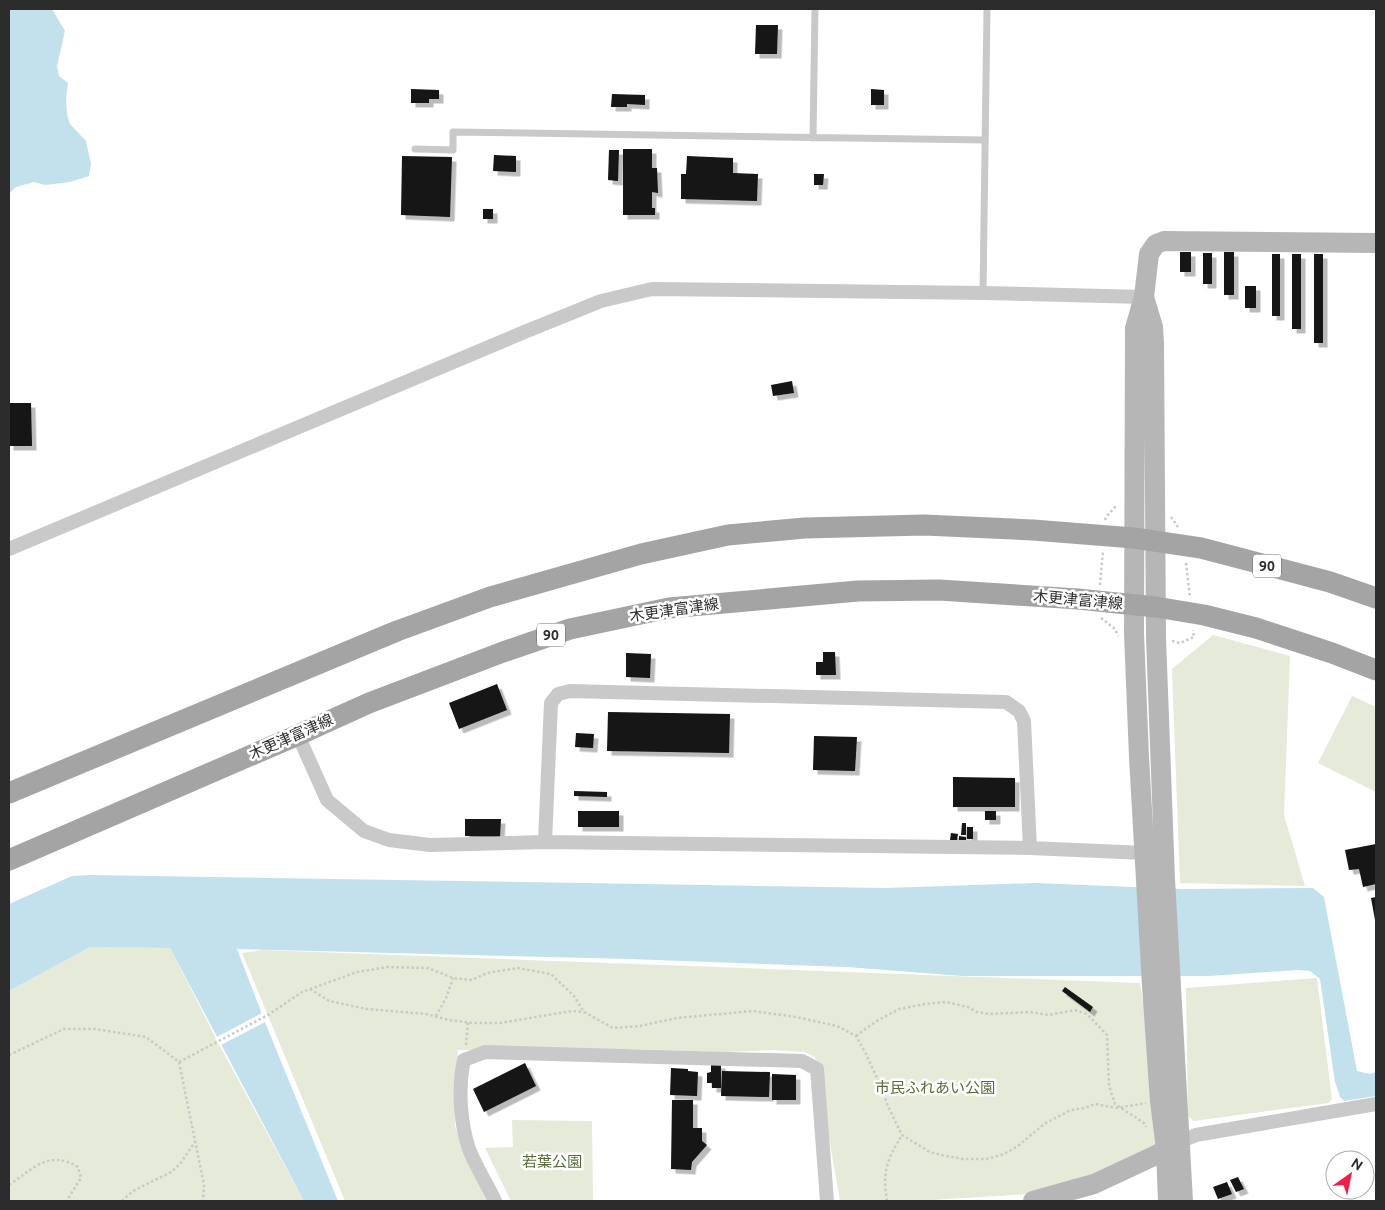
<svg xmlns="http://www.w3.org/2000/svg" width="1385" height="1210" viewBox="0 0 1385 1210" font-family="Ubuntu,'Noto Sans JP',sans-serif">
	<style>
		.green { fill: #e5ebd8 }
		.water { fill: #c2e1ed }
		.pier { fill: #fff }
		.building { fill: #131313; filter: url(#shadow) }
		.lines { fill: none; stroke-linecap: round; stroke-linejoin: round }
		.path { stroke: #c9c9c9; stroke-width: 2.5; stroke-dasharray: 2.5 2.5; stroke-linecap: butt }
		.lane { stroke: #c9c9c9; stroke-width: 7 }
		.street { stroke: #c9c9c9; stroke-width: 14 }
		.secondary { stroke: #b6b6b6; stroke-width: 20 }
		.primary { stroke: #a4a4a4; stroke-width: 21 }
		.labels { text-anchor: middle; stroke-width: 5; stroke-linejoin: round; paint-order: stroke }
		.shield { fill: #fff; stroke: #6b6b6b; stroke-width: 1 }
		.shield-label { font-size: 14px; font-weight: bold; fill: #2c2c2c }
		.street-label { font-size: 15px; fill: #2c2c2c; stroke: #fff }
		.park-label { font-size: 15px; fill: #556b36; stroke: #fff }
	</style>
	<defs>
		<filter id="shadow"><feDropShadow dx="4.5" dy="4.5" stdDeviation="0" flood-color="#0004"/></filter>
	</defs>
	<rect width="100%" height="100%" fill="#fff"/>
	<path class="green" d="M1213,635l77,21 -6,159 21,71 -125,-3 -8,-214z
		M1352,696l24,11v85l-58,-29z
		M90,947l80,1 52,102 82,151h-295v-210z
		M262,950l878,33 18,119 -1,44 -81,35 -46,13 -115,7h-75l-25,-144 -10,-5 -30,-2 -50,2 -91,-3 -176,1 -3,76 10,25 24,50h-144l-103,-248z
		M1317,978l15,121 -3,4 -135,18 -6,-5 -2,-128z
		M512,1120l80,1 1,80h-82l-26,-53 28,-1z"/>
	<path class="water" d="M9,9h43l13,22 -8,35 2,10 9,7 -2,16 1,15 3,10 16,17 5,23 -2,12 -19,6 -25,3 -11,-3 -18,5 -7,7z
		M90,875l795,13 150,-5 147,6 131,-1 11,9 33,174 13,3 6,-2v24l-32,5 -4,-4 -5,-15 -15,-103 -10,-8 -12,-1 -89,6h-247l-115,-9 -218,-8 -392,-10 30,78 71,174h-34l-134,-253 -80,-1 -81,44v-87l63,-28z"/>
	<path class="pier" d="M264,1012l3,9 -48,25 -4,-8z"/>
	<path class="building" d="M756,25h22l-1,29h-22z
		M411,89l28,1v9h-10v4h-18z
		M871,89l13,1v15h-13z
		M612,94l33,1v10l-18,-1v3h-16z
		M623,149h29v19h5l1,25 -6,-1v16h3v7h-32z
		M609,150h10l-1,31 -10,-1z
		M494,155l22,1v16l-23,-1z
		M402,156l50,1 -2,60 -49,-2z
		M687,156l46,2v15l25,1 -1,27 -76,-2v-25h5z
		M814,174h10l-1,11h-9z
		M483,209h10v10h-10z
		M1180,252h11v20h-11z
		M1224,252h10v43h-10z
		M1203,253h9v31h-9z
		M1272,254h8v62h-8z
		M1292,254h9v75h-9z
		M1314,254h9v89h-9z
		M1245,286h11v22h-11z
		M792,381l2,12 -21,3 -2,-11z
		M9,403h22l1,43h-23z
		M823,652h12l1,23h-20v-13h7z
		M626,653l25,1 -1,24 -24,-1z
		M497,684l10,26 -48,19 -10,-26z
		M608,712l122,2 -1,39 -122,-2z
		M576,733l18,1 -1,14 -18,-1z
		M814,736l43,1 -2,34 -42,-1z
		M953,777l62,1v29h-62z
		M574,791l33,1v5l-33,-1z
		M578,811h41v16h-41z
		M985,811h11v9h-11z
		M465,819h36l-1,18 -35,-1z
		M962,823h4v12h-5z
		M967,827h6v12h-6z
		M951,833l7,1 -1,6h-7z
		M959,836l7,1v3h-7z
		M1376,844v40l-13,3 -4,-18 -10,1 -4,-20z
		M1376,897v23h-1l-4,-22z
		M1065,987l28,20 -3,5 -28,-21z
		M525,1063l11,23 -52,26 -11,-23z
		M711,1064h10v24h-9v-5h-5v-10l4,-1z
		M671,1068l17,1v2l10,1 -1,24 -27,-1z
		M722,1071l48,1 -1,25 -48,-1z
		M772,1074l24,1v25h-24z
		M672,1100h21v28h9v13l5,4 -15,17 -1,8 -20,-1z
		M1238,1177l6,12 -8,3 -6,-12z
		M1227,1182l5,12 -14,5 -5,-12z"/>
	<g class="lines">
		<path class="path" d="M1171,517l7,10
			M1105,520l1,-3 9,-10 3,1
			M1186,563l4,34
			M1100,585l3,-35
			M1101,618l14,11 3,7
			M1172,641l8,2 14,-6 -1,-7
			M310,989l19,12 38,8 59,5 23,6 24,3h27l72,-12 12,1
			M436,1016l10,-18 7,-20
			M856,1036l19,-14 24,-13 26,-5 21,-2 22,5 9,5 12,2 40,-2 20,3 26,-5 12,4 20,21 2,51 6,18 29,19 2,4
			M466,1045l2,-23
			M9,1055l55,-26h31l51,8 33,25 25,123 -1,16
			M179,1062l89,-47 34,-23 55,-20 31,-5 40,1 25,10 19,2 15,-7 31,-5 33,6 23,22 10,16 29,16 27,-2 37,-8 76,-7 43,6 41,9 19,10 10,18 17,37 4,13 15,31 28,17 11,3 22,4h24l17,-5 14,-8 26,-22 27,-14 14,-2 10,-4 22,4 29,-5
			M9,1185c24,-16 40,-36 69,-18l3,11 -12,19v4
			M122,1201l11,-10 38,-19 9,-8 15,-22
			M887,1201c-5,-30 0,-41 15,-66"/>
		<path class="lane" d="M813,138l2,-129
			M415,149l38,1v-18l532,8
			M983,293l4,-284"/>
		<path class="street" d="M9,549l513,-216 79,-32 51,-12 331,4 161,4
			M298,735l29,65 37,31 25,9 41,5 115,-3 485,6 115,5
			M545,842l6,-139 7,-9 12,-3 436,11 13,9 5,10 6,127
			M1179,1142l17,-7 180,-31
			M495,1201c-8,-17 -19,-34 -26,-52 -9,-27 -11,-62 -5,-89l21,-8 317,9 15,8 10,132"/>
		<path class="secondary" d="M1144,297l9,30 1,16 2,295 9,241 18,322
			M1033,1201l61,-17 60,-28 21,-11
			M1168,1201l-2,-52 -6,-48 -8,-115 -13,-229 -5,-124 1,-305 9,-31 5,-43 7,-10 8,-3 212,2"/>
		<path class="primary" d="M9,793l388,-162 93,-34 151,-43 87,-19 77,-7 119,-3 109,5 101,8 67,10 129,34 46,16
			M9,860l289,-125 71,-32 134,-51 67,-23 99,-21 189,-17 81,-1 139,9 78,8 48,8 52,13 76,25 44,17"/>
	</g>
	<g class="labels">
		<g class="shield">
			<rect x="1253" y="554.5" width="28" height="23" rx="4"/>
			<rect x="537" y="623.5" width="28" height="23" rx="4"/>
		</g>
		<g class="shield-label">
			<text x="1267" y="571">90</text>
			<text x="551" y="640">90</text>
		</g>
		<g class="street-label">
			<text transform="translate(1078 600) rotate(5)" y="5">木更津富津線</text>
			<text transform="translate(674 610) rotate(-8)" y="5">木更津富津線</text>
			<text transform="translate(291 737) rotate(-24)" y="5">木更津富津線</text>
		</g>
		<g class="park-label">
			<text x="935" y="1093">市民ふれあい公園</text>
			<text x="552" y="1167">若葉公園</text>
		</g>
	</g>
	<rect width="1385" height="1210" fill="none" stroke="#2c2c2c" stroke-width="20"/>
	<g transform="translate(1350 1175) rotate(33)"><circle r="24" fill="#ffffff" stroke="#ababab"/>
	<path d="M0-4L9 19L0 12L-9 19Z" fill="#f31e45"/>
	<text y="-8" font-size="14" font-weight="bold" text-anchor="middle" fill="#2c2c2c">N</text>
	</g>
</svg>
